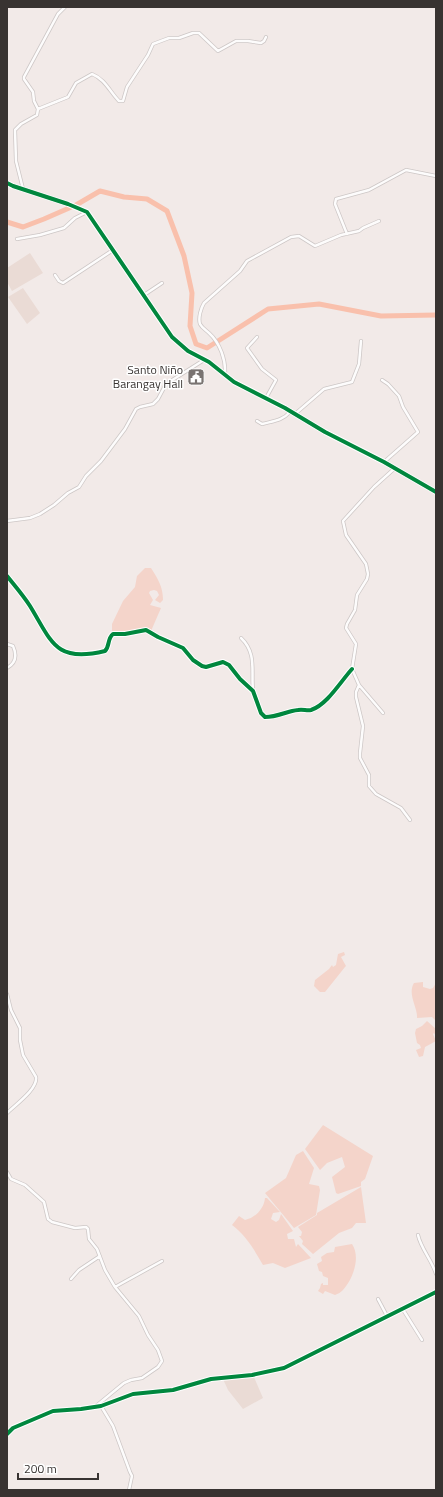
<svg xmlns="http://www.w3.org/2000/svg" width="443" height="1497" viewBox="0 0 443 1497" font-family="'Titillium Web',sans-serif">
	<style>
		.built { fill: #eadbd5 }
		.green { fill: #f4d4ca }
		.lines { fill: none; stroke-linecap: round; stroke-linejoin: round }
		.river { stroke: #f9c0ac; stroke-width: 5 }
		.minor-casing { stroke: #cdc7c6; stroke-width: 4 }
		.tertiary-casing { stroke: #cdc7c6; stroke-width: 5 }
		.minor { stroke: #fdfcfc; stroke-width: 2.5 }
		.tertiary { stroke: #fdfcfc; stroke-width: 3.5 }
		.cycleway-casing { stroke: #fff; stroke-width: 6 }
		.cycleway { stroke: #00873e; stroke-width: 4 }
		.labels { text-anchor: middle; stroke-width: 3; stroke-linejoin: round; paint-order: stroke }
		.poi-label { font-size: 12px; fill: #383331; stroke: #fff; text-anchor: end }
	</style>
	<rect width="100%" height="100%" fill="#f2eae8"/>
	<path class="built" d="M30,253l13,20 -31,18 -5,-9v-14z
		M23,288l17,25 -13,11 -19,-27z
		M253,1375l10,23 -20,11 -15,-19 -5,-11z"/>
	<path class="green" d="M145,568h6c7,11 12,19 12,32l-3,3 -5,-3 4,-5 -2,-4 -3,-1 -4,1 -1,2 4,7 -3,5 11,3 -10,23 -4,-1 -14,3 -21,1v-10l11,-23 12,-14 2,-11z
		M344,952l1,3 -4,2 5,9 -1,1 -20,25h-5l-6,-6 1,-6 14,-11 3,-4 1,2 3,-2 2,-11z
		M423,982v5l7,2 3,-1 3,-5v38l-4,-4 -15,1c1,-10 -10,-24 -3,-35z
		M427,1021l9,8v7l-2,-3 -1,1 3,7 -11,6 -2,9 -4,1 -3,-7 5,-2 -1,-3 -3,-2 -2,-10 1,-4 6,-3z
		M323,1125l50,31 -8,23 -4,3v4l-23,8 -2,-1 -4,-16 13,-10 -3,-10 -15,6 -7,7 -15,-21z
		M303,1151l11,17 -5,16 10,2 1,4 -4,25 -22,13 -29,-35 21,-15 10,-23z
		M361,1187l5,36h-10l-4,5 -13,5 -26,21 -11,-10 1,-3 -4,-5h2l1,-4 -4,-5 19,-12v-2z
		M265,1198h2l13,14 -7,1 -2,6 5,3 3,-2 2,-6 12,17 -6,3 1,5h6l2,8 2,-3 13,14 -26,10 -12,-5 -10,2c-8,-14 -18,-31 -31,-40l7,-9 6,4c10,-2 19,-11 20,-22z
		M352,1244c9,13 1,35 -9,46 -2,2 -5,4 -8,5l-10,-4 -2,3 -5,-3 2,-3 1,-4 2,-1v2h5v-7l-5,-2 -1,-4 -3,-1 -2,-7 5,-3 -1,-4 6,-4 7,-1 1,-5z"/>
	<g class="lines">
		<path class="river" d="M7,222l16,5 21,-8 32,-14 24,-14 24,6 23,2 20,12 17,45 8,37 -2,33 6,18 11,4 61,-39 51,-5 62,12 55,-1"/>
		<g class="minor-casing">
			<path id="minor" d="M38,109l30,-12 8,-14 16,-9c13,5 18,18 27,27h4l4,-14 21,-32 5,-11 16,-6h10l14,-5h6l19,18 18,-10h12l13,2 3,-2 2,-4
				M23,189l-7,-28 -1,-31 6,-6 16,-9 1,-6 -4,-8 -1,-9 -9,-13v-2l34,-63 7,-7
				M347,234l-12,-30 1,-5 33,-9 37,-20 30,6
				M17,239l23,-4 24,-7 11,-10 12,-6
				M55,275l4,6 4,2 50,-33
				M144,295l18,-12
				M257,337l-10,11 15,21 14,11 -10,18
				M225,374c1,-14 -5,-31 -16,-41 -3,-3 -7,-5 -9,-9 -2,-6 1,-16 4,-21l36,-32 7,-10 44,-24 8,-1 16,10 26,-11 18,-4 4,-3 16,-7
				M382,380l6,4 11,12 4,11 15,25 -34,30
				M295,414l29,-25 28,-7 7,-18 2,-23
				M257,421l5,3c11,-3 20,-3 28,-12
				M395,468l-21,19 -31,34 3,14 20,29 2,10 -1,5 -10,16 -2,15 -8,14 -1,4 10,16 -4,25 7,16 -3,7v5l7,29 -3,27v5l9,17v11l7,8 25,14 9,12
				M7,521l23,-3 10,-4 14,-9 14,-12 11,-6 7,-11 15,-15 24,-32 11,-20 4,-2 13,-3 5,-5 8,-15 38,-24
				M7,576c8,10 16,19 23,30 22,36 25,57 75,45 5,-5 2,-12 8,-17h12l21,-4 12,7 25,11 10,12 9,6 4,1 17,-5 6,3 11,14 13,12 8,22 4,4c13,0 22,-6 33,-7 5,-1 9,1 13,0 16,-5 30,-29 41,-41
				M241,638c16,15 10,33 12,52
				M7,644l6,2c4,9 3,17 -6,22
				M359,685l24,28
				M7,994l4,16 9,18v12l3,15 13,22c2,12 -21,28 -29,36
				M7,1172l4,7 14,6 19,17 4,17 4,3 23,6 11,-1 2,2 1,10 8,10 8,21 10,17 24,29 9,19 10,15 4,11 -4,6 -16,11 -11,2 -7,3 -28,23
				M418,1235c3,14 14,25 18,39
				M71,1279l8,-9 21,-14
				M115,1287l47,-26
				M378,1299l9,17
				M402,1308l20,32
				M7,1434l6,-6 40,-17 28,-2 20,-3 12,20 17,46 2,4 -3,14"/>
		</g>
		<g class="tertiary-casing">
			<path id="tertiary" d="M7,183l6,3 55,18 19,8 85,125 16,14 21,11 25,20 51,26 40,24 59,30 52,30
				M101,1406l32,-12 40,-4 38,-11 41,-4 32,-7 152,-76"/>
		</g>
		<use href="#minor" class="minor"/>
		<use href="#tertiary" class="tertiary"/>
		<g class="cycleway-casing">
			<path id="cycleway" d="M7,183l6,3 55,18 19,8 85,125 16,14 21,11 25,20 51,26 40,24 59,30 52,30
				M7,576c8,10 16,19 23,30 22,36 25,57 75,45 5,-5 2,-12 8,-17h12l21,-4 12,7 25,11 10,12 9,6 4,1 17,-5 6,3 11,14 13,12 8,22 4,4c13,0 22,-6 33,-7 5,-1 9,1 13,0 16,-5 30,-29 41,-41
				M7,1434l6,-6 40,-17 28,-2 20,-3 32,-12 40,-4 38,-11 41,-4 32,-7 152,-76"/>
		</g>
		<use href="#cycleway" class="cycleway"/>
	</g>
	<defs>
		<g id="civic-square" transform="scale(0.9)"><rect x="-9" y="-9" width="18" height="18" rx="4" fill="#797371" stroke="#fff"/><path d="M-.6-6.5H3V-4.5H.6V-3L4-1V1h2V6H-6V1h2V-1L-.6-3ZM-1.2 2.5V6h2.4V2.5Z" fill="#fff"/></g>
	</defs>
	<g fill-rule="evenodd">
		<use href="#civic-square" x="196" y="377"/>
	</g>
	<g class="labels">
		<g class="poi-label">
			<text x="183" y="374">Santo Niño<tspan x="183" dy="14">Barangay Hall</tspan></text>
		</g>
	</g>
	<rect width="443" height="1497" fill="none" stroke="#383331" stroke-width="16"/>
	<path d="M18 1473v6h80v-6" fill="none" stroke="#383331" stroke-width="2"/>
	<text x="24" y="1473" font-size="12" fill="#383331" stroke="#ffffff" stroke-width="3" paint-order="stroke">200 m</text>
</svg>
